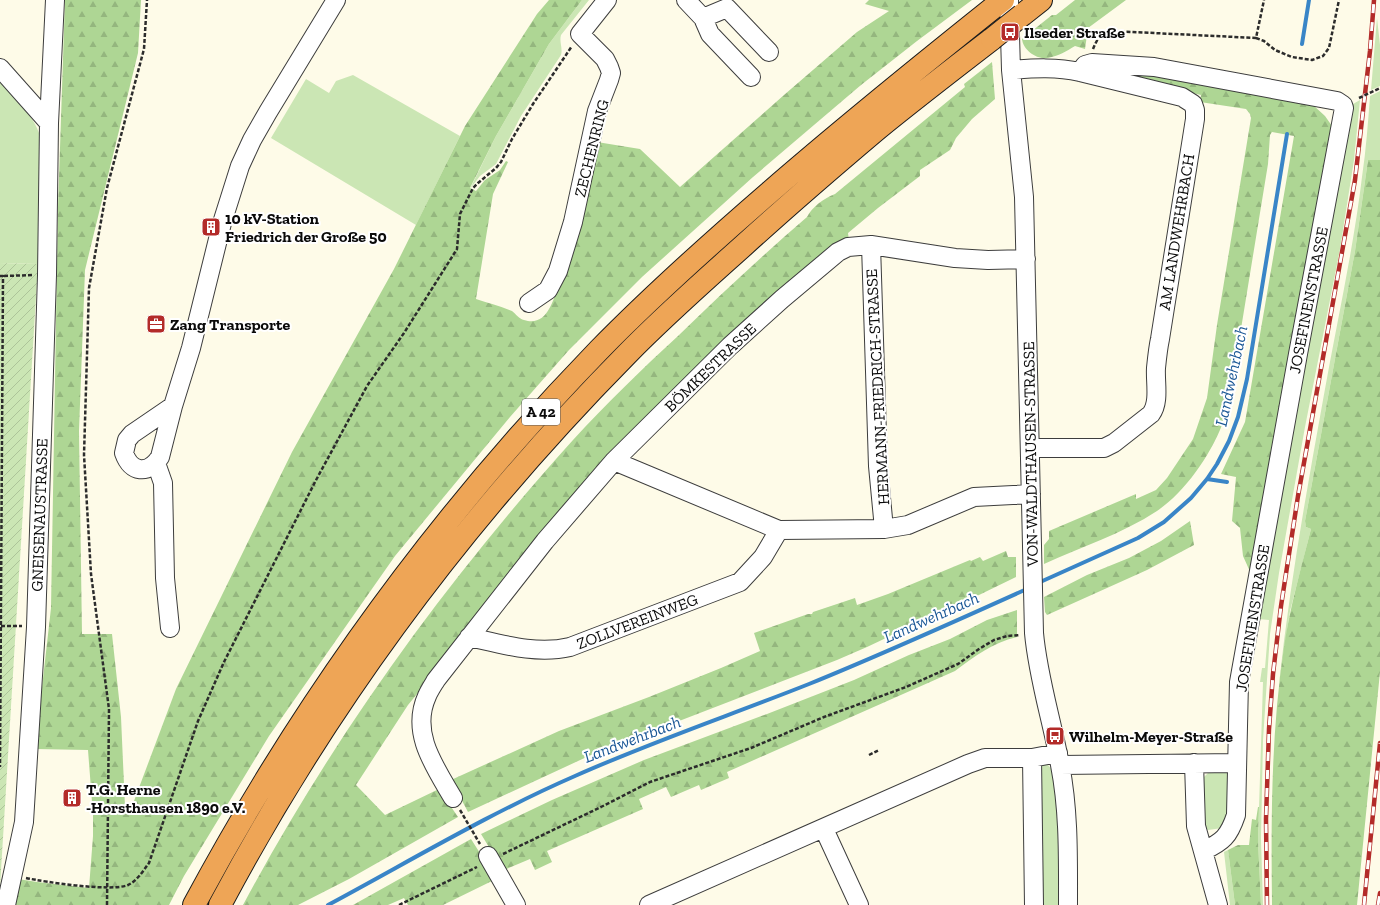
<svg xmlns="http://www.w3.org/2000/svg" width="1380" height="905" viewBox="0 0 1380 905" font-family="'Zilla Slab',serif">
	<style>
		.grass { fill: #cbe6b4 }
		.forest { fill: url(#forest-firs) }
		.garden { fill: url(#garden-furrows) }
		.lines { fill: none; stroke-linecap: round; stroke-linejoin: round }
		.stream { stroke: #3985c7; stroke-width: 4 }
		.minor-casing { stroke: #3d3d3d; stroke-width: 20 }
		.highway-casing { stroke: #1b1b1b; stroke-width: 24 }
		.path { stroke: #2c2c2c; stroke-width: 2.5; stroke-dasharray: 4 2; stroke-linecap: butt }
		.minor { stroke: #fff; stroke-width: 18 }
		.highway { stroke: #eea556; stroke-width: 22 }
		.rail-casing { stroke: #b32b29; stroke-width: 4.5 }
		.rail { stroke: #fff; stroke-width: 3; stroke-dasharray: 9; stroke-linecap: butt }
		.highway-bridge-casing { stroke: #1b1b1b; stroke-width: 24; stroke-linecap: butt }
		.path-bridge { stroke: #2c2c2c; stroke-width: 2.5; stroke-dasharray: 4 2; stroke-linecap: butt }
		.highway-bridge { stroke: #eea556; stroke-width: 22 }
		.labels { text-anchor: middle; stroke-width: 4; stroke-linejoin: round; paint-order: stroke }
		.shield { fill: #fff; stroke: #545454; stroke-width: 1 }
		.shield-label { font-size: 15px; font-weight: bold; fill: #0a0a0a }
		.poi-label { font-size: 16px; font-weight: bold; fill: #0a0a0a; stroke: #fff; text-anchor: start }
		.street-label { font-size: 16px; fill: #0a0a0a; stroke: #fff }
		.water-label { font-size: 17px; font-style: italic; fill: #1a5795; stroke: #fff }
	</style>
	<defs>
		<pattern id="forest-firs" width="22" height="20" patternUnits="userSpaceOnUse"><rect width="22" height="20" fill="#aed694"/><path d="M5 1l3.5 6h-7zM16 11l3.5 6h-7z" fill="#94b67e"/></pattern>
		<pattern id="garden-furrows" width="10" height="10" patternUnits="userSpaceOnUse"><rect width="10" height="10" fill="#cbe6b4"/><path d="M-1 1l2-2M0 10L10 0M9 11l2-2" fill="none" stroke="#adc499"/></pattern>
	</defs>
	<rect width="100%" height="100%" fill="#fefbe8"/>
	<path class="grass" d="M582,0h7l-28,35c-2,7 2,13 0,20l-40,61 -25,48 -16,12 -10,13 26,-53 53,-92z
		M1377,18l3,27v41l-9,4z
		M353,75l107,61 -44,89 -145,-87 35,-59 23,14 7,-12z
		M0,79c16,19 36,38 42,63l-4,122 -38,-1z
		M1380,91v69h-12l-13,91 -50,270 1,6 5,2 -21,82 -11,73c10,-95 27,-190 44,-284 13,-74 30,-148 39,-223 4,-27 6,-54 8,-81z
		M1360,100l-6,60 -14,89 -35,178 -26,146 -9,61 -7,106 -2,99 2,66h-2l-3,-65 5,-158h-3l2,-14h3l4,-48 -11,-1 92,-510 3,-5z
		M1042,765h6l5,6 7,52 1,82h-22l1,-138z
		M1214,770l16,2 -1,47 -7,9 -14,2 -3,-2 -4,-48 8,-8z
		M1228,850l7,55h-5l-6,-53z"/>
	<path class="forest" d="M65,0h76l-3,53 -53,217 -6,161 3,203h30l9,83 4,90 6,2 45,-120 116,-237 102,-183 71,-143 72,-112 12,-14h33l-33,44 -53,92 -26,52 6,3 9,-11 15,-10 6,-9 2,1 -15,32 -17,105c12,4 24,7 36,12 4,3 7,8 12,9 22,7 28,-17 34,-32l39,-146 43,7 40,38 104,-92 73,-63 32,-21 -24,-7 4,-4h103l-55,41 -56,44 -108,92 -111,100 -73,73 -59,67 -115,139 -126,180 -85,140 -15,29h-158l7,-26 19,3 52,6 4,-52v-21l-5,-65 -53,-1 16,-141 7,-401z
		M1075,0h51l-38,28 -3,21 -10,-3c-8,5 -17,10 -27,12 -11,2 -25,-8 -26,-19l30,-24h4z
		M992,62l3,37 -23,20 -16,19 -6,12 -30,20v6l-42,32 -30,25 1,8 -138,117 -289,330 -14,17 -52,80 29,30 54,-26 19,28 -109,62 -51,26h-55c90,-168 202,-323 330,-465 33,-36 69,-71 105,-104 42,-41 85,-81 129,-119 5,-10 17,-19 28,-23l130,-107 -1,-3z
		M1103,72l45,2 165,31 12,11 7,10 -80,450 -9,-20 -3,-28 -8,-7 4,-44 -15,-3 24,-52 49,-286 -22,-4 -2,3 -2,29 -37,226c-2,12 -5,23 -9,35 -12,31 -38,68 -65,86 -35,23 -76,36 -113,53v-19l5,-6v-8l87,-37v5l20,-9 11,-12 26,-39 14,-41 10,-73 34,-207 -1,-4 -4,-5 -46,-7 1,-7z
		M1368,160h12v512l-23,233h-85c-1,-86 -1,-172 12,-258 6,-40 17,-79 27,-118l-5,-2 -1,-6 50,-270z
		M1190,521l4,24 -47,25 -100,45 -2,-3 -1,-15 43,-22 42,-17 32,-17z
		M1006,551l2,6h8v20l-37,18 -43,17 -14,9 -55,26 -30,13 -246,95 -123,57 -17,-32 108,-49 90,-34 72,-29 39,-17 -6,-18 54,-19h4l1,-2 42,-14 2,7 31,-11 82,-34 1,1 9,-4 3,4z
		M1017,610v27c-25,6 -42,19 -62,34l-228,101 2,6 -28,12 -2,-5 -28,12 -5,-10 -27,12 4,10 -96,42 5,11 -17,8 -5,-11 -26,11 -9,-13 -14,-23 71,-34 92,-40 123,-46 87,-34 55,-25 41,-16 37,-19z
		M1258,807h1l-1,33 3,65h-26l-7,-55 10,-5h11l3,-26 4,1z
		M471,839l14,22 9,19 -51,25h-35l-4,-7 -16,7h-35z"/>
	<path class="garden" d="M0,263l38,1 -38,623z"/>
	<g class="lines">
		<path class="stream" d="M1302,44l7,-44
			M1207,479l20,3
			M1038,583l100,-45 26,-16 27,-24 16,-19 10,-15 12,-23 9,-24 9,-38 40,-245
			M328,905c82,-44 162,-92 247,-129 76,-34 156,-61 234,-92 74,-30 147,-63 220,-96"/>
		<g class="minor-casing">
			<path id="minor" d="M686,0l17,18 7,16 41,43
				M1009,0l2,70 13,127 10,436c4,45 18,87 26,132 9,46 8,93 8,140
				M703,18l24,-10 42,44
				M0,68l49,55
				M1011,70c24,-2 46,-3 69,2l102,25 11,7 2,6v9l-35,220c-2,9 -3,19 -4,29 -1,14 4,34 -5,46l-37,29 -10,5h-74
				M1080,72l5,-7 7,-2 62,4 183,34 6,4 1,3 -46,246 -59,328 -3,133c-7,21 -13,27 -33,36
				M871,245l7,221 6,63
				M529,303l19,-13 10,-19 15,-49 24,-111 12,-31 2,-7 -2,-6 -4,-8 -25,-25 27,-34
				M173,406l18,-58 31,-125 18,-57 12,-26 16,-28 68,-112
				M173,406l-13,51c-12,18 -29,16 -36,-4l3,-13 5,-6z
				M614,461l165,69 105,-1 24,-4 66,-28 57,-3
				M156,463l7,20 2,95 5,50
				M469,637c32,7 67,18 101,10l170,-65 23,-25 16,-27
				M1032,758l2,147
				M1194,763l2,63 22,79
				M1060,765l177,-2
				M453,798c-18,-31 -43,-65 -26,-102 2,-5 6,-11 9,-16l109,-139 69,-80 116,-115 52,-47 56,-47 10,-5 23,-2 84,13 33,2 38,-1
				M824,829l35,76
				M488,856l28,49
				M6,905l18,-83 12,-195 11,-352 2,-152 6,-123
				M649,905l319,-141 17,-6h47l26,-5"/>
		</g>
		<g class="highway-casing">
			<path id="highway" d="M1022,15l19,-15
				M194,905c109,-203 244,-389 405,-555 54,-55 112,-107 171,-158 76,-66 154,-129 233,-192
				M220,905c107,-202 246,-388 407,-551 37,-38 77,-73 116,-108 44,-40 88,-78 133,-116 38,-31 77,-61 116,-91"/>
		</g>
		<path class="path" d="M1256,38l8,3 11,9 17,7 20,3 11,-4 6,-8 10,-48
			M1093,49c5,-12 7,-14 19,-18l144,7 8,-38
			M0,276h3l-3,491
			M4,276l29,-1
			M1,626h21
			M869,755l10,-5
			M460,810l20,34
			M503,854l98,-47 49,-25 101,-34 73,-31 82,-30 52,-23 21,-15 15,-9 13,-4 13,-1
			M26,878c19,4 85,14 102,7 9,-4 15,-14 21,-22l49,-142 26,-59 91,-180 52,-96 37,-53 53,-84 3,-35 13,-26 5,-5 18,-15 5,-6 11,-23 21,-35 39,-58
			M107,905l2,-196 -18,-135 -7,-119 5,-167 18,-100 37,-139 3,-49
			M399,905l78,-38"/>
		<use href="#minor" class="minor"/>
		<use href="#highway" class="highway"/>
		<g class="rail-casing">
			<path id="rail" d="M1267,905l-1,-86 3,-90 4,-55 8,-68 17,-110 57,-316 15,-129 4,-51
				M1364,905l16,-162
				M1378,905l2,-12"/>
		</g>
		<use href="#rail" class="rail"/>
		<g class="highway-bridge-casing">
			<path id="highway-bridge" d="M992,39l30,-24"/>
		</g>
		<path class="path-bridge" d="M1359,98l21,-10"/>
		<use href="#highway-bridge" class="highway-bridge"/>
	</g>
	<defs>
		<g id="bus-square" transform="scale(1)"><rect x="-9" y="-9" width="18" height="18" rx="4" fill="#b32b29" stroke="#fff"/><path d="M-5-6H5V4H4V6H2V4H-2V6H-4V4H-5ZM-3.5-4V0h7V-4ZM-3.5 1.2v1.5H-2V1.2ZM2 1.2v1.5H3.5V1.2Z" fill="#fff"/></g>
		<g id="building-square" transform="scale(1)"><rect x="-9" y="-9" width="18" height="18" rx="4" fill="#b32b29" stroke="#fff"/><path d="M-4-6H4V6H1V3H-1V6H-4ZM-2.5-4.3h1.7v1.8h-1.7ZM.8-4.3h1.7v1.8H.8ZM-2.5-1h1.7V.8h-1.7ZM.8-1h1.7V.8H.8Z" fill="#fff"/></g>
		<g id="office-square" transform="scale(1)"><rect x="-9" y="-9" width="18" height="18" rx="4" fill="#b32b29" stroke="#fff"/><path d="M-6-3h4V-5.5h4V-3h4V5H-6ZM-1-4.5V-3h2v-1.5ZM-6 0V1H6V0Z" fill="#fff"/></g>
	</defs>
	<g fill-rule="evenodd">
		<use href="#bus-square" x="1010" y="32"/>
		<use href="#building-square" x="211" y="227"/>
		<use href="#office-square" x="156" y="324"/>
		<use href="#bus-square" x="1055" y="736"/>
		<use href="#building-square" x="72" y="798"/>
	</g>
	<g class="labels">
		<rect class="shield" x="522" y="399" width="38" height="26" rx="3"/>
		<g class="shield-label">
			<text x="541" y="417">A 42</text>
		</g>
		<g class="poi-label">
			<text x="1024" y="38">Ilseder Straße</text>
			<text x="225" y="224">10 kV-Station<tspan x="225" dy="18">Friedrich der Große 50</tspan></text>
			<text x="170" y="330">Zang Transporte</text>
			<text x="1069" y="742">Wilhelm-Meyer-Straße</text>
			<text x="86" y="795">T.G. Herne<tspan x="86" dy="18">-Horsthausen 1890 e.V.</tspan></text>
		</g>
		<g class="street-label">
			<text transform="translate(591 148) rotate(-76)" y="6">ZECHENRING</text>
			<text transform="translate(1176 232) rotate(-81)" y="6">AM LANDWEHRBACH</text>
			<text transform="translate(1308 300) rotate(-79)" y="6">JOSEFINENSTRASSE</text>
			<text transform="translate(710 367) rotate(-44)" y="6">BÖMKESTRASSE</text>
			<text transform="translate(877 387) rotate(-93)" y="6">HERMANN-FRIEDRICH-STRASSE</text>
			<text transform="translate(1030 454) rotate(-91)" y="6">VON-WALDTHAUSEN-STRASSE</text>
			<text transform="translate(39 515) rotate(-88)" y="6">GNEISENAUSTRASSE</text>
			<text transform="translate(1252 618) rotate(-81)" y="6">JOSEFINENSTRASSE</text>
			<text transform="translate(637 621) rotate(-21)" y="6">ZOLLVEREINWEG</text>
		</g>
		<g class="water-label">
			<text transform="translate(1231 376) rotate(-78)" y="6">Landwehrbach</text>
			<text transform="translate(931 617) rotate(-24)" y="6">Landwehrbach</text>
			<text transform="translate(632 739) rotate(-21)" y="6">Landwehrbach</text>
		</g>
	</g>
</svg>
